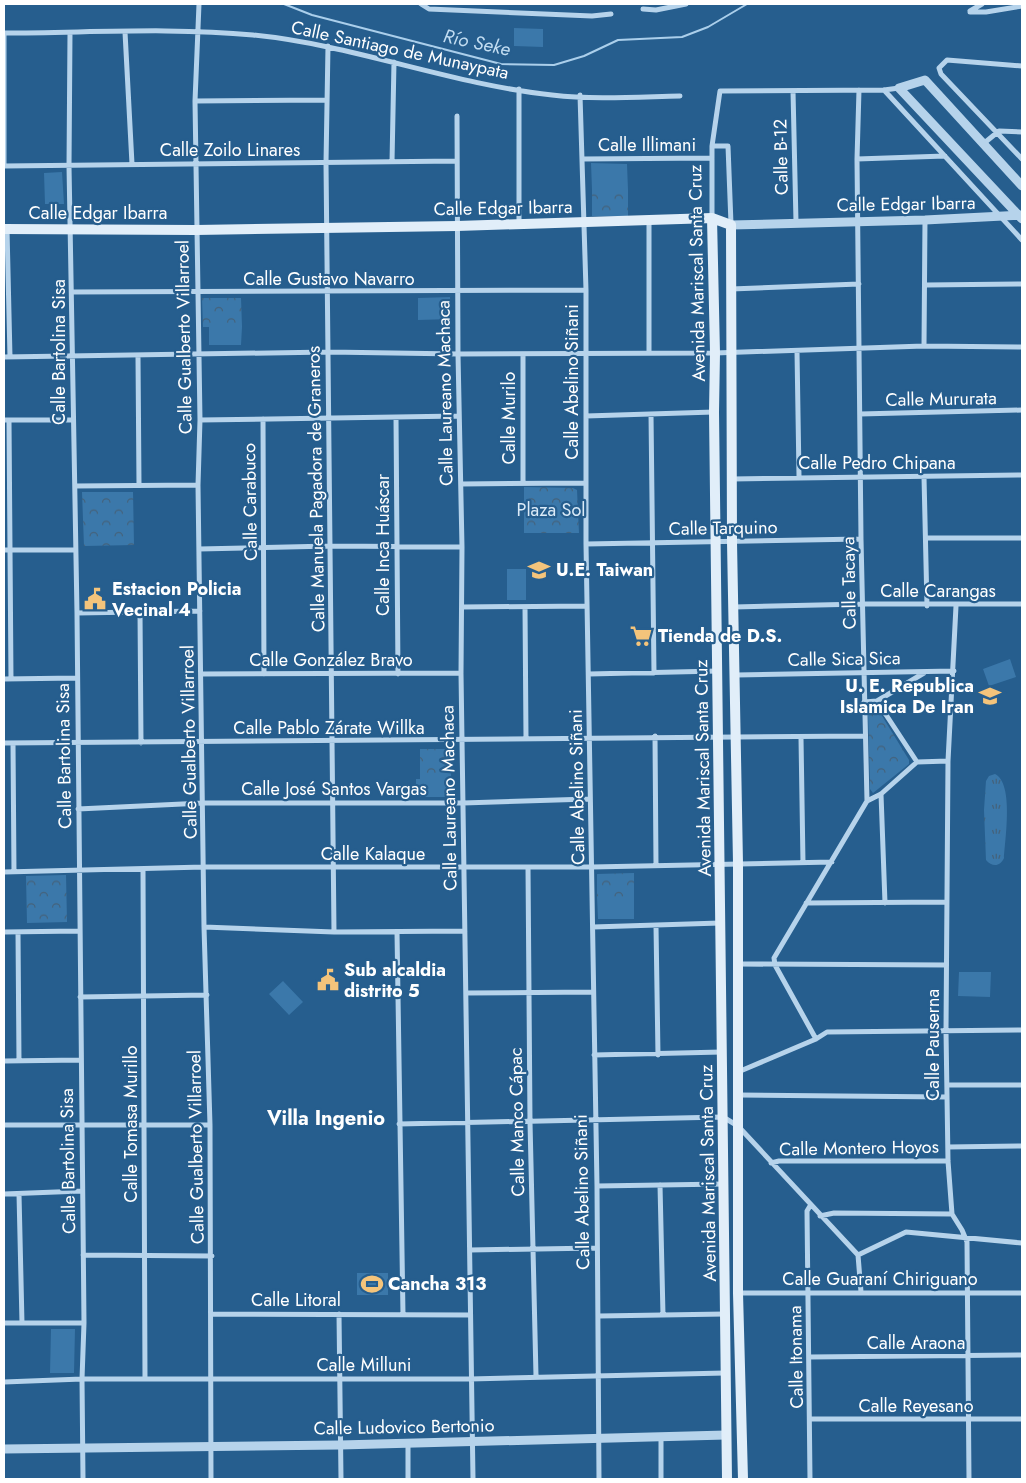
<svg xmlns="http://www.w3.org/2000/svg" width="1026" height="1483" viewBox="0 0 1026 1483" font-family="Jost,sans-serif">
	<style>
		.grass { fill: url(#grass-tufts) }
		.park { fill: url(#park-crowns) }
		.pitch { fill: #3b78aa }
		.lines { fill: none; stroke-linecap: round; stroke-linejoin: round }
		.stream { stroke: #abcfeb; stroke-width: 2 }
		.minor { stroke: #b6d3eb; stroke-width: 5 }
		.tertiary { stroke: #b6d3eb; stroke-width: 9 }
		.secondary { stroke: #e1eef9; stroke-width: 10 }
		.labels { text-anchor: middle; stroke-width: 4.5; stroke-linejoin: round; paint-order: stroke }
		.street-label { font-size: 18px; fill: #fff; stroke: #265e8e }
		.park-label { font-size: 18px; fill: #dbebf8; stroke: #265e8e }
		.poi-label { font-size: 18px; font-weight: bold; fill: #fff; stroke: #265e8e; text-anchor: start }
		.water-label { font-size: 19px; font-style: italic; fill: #c2ddf2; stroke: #265e8e }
		.quarter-label { font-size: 20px; font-weight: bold; fill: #fff; stroke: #265e8e }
	</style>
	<defs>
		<pattern id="grass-tufts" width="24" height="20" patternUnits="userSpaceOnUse" patternTransform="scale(1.25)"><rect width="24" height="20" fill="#3b78aa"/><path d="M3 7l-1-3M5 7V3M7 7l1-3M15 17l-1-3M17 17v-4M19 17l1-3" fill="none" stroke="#44627b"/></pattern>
		<pattern id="park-crowns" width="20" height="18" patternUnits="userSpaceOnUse" patternTransform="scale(1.25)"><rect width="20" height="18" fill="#3b78aa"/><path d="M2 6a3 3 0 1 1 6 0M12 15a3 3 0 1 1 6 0" fill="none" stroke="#44627b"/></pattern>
	</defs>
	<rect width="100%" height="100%" fill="#265e8e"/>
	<path class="grass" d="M995,774c19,9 10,66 9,84 -4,9 -12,9 -18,2l-2,-50 2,-29 3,-5z"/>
	<path class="park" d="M592,190h36v26h-36z
		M202,298h39l1,29h-39z
		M524,487l49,1 4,2 2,43h-55z
		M82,492h51l1,53 -50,1z
		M873,708l6,3 30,49v4l-36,29 -3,-4 -2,-77z
		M420,749h31v30h-31z
		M634,873v24h-37v-23z
		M66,875l1,47 -40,1 -1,-47z"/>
	<path class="pitch" d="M514,28l29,1v18l-29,-1z
		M591,163l36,1 1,26h-36z
		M62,172l2,32h-19l-1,-31z
		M450,297l1,22 -33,1v-22z
		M209,327h33l-1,18h-32z
		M507,569h19v31h-19z
		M1010,659l6,18 -27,9 -6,-17z
		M416,779h33v18h-33z
		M597,897h37v22h-36z
		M959,972h32l-1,25 -32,-1z
		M283,981l20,21 -14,13 -20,-21z
		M357,1273h31v22h-31z
		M51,1329h24l-1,44h-24z"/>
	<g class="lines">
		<path class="stream" d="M284,4l28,11 189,49 53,1 30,-9 34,-16 64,-3 26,-10 39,-23"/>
		<path class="minor" d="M199,4l-4,97 5,319 -2,65 6,442 6,198 1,354
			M421,4l8,5 163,7 19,-2
			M643,9l13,1 30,-6
			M970,11l12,-7
			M970,12h16l36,-6
			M125,32l7,132
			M4,33c82,0 166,-6 249,2 101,10 197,49 299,60 42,5 85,2 128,1
			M70,33l-1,133 8,447 7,710 -2,56 1,100
			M328,46l-2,117 8,769
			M1022,66l-75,-6 -8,8 2,6 81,85
			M519,89v135
			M884,90l138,150
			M793,91l3,131
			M580,95l6,195v254l11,642 2,293
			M195,101l131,-1
			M457,116l1,238 4,193 -1,126 12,806
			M983,144l16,-13 23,1
			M712,146h16l3,78
			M582,159l130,-1
			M857,159l88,-3
			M392,162l2,-100
			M4,166l453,-5
			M4,166v-133
			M712,218v-72l8,-55 164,-1 15,-2
			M649,220v131
			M7,229l3,128
			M926,285l96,-1
			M731,289l128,-5
			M72,292l514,-2
			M924,346l1,-126
			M797,351l2,125
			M4,357l325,-5 129,2 257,-1 209,-7 98,1
			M138,357l1,128
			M651,414l3,259
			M860,414l162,-4
			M586,416l128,-4
			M396,417l2,257
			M263,419l1,255
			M4,420h69
			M9,420l2,259
			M200,420l259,-4
			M924,477l3,129
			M732,479l290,-4
			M523,483v-129
			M461,484l125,-1
			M75,486l123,-1
			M926,538h96
			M586,544l275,-5
			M199,549l132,-3 131,1
			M4,550h71
			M956,606l-8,155 -2,270 2,130 4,53 10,16 5,12 2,237
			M462,607l125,-1
			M525,607l1,131
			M734,607l129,-3h159
			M140,612l1,131
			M77,613l123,-2
			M201,674l260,-1
			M589,674l129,-3
			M736,675l218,-4
			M4,679l72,-1
			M877,701l47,-28
			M864,702l13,-1 40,61 31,-1
			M655,736l1,128
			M801,738l2,125
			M4,743l860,-7
			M13,743l1,129
			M881,794l4,109
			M867,801l14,-7 36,-32
			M78,809l125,-6h260l126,-4
			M528,867l2,255 6,254
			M143,870l2,509
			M4,872l200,-5h388l240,-5
			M806,903l141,-1
			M656,926l2,129
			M204,927l130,5 131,-1
			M593,927l127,-4
			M4,932l75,-1
			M18,932l1,129
			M397,932l6,383
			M738,964l208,1
			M466,993l127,-1
			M80,997l127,-2
			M816,1039l-41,-74 -1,-7 93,-157 -6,-262 -4,-380 2,-69
			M594,1055l128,-3
			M4,1061l77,-1
			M738,1072l78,-33 11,-7 195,-2
			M947,1085h75
			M739,1095l208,2
			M399,1124l324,-7 15,9 120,129 3,37
			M4,1125h206
			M948,1147l74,-1
			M771,1163l8,-2h169
			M660,1185l3,130
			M597,1186l127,-2
			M4,1194l78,-3
			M19,1194l3,129
			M820,1216l14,-3 118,1
			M470,1250l127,-2
			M83,1255l129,1
			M858,1255l48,-23 116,11
			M738,1293h284
			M211,1314l259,1
			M339,1314l2,165
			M599,1316l126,-2
			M4,1323h80
			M809,1357l213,-2
			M4,1382l78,-3h388l255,-6
			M811,1419h211
			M661,1438v41
			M408,1443v36
			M810,1479l-3,-268 3,-5"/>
		<path class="tertiary" d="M1022,186l-97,-106 -26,8 123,131
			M731,225l194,-5 97,-5
			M4,1449l336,-4 386,-10"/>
		<path class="secondary" d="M712,218l3,135 -1,59 13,1067
			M4,229l192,1 261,-4 255,-8 19,7 1,317 6,321v430l5,186"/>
	</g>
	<defs>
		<g id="school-bare" transform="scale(1.725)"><path d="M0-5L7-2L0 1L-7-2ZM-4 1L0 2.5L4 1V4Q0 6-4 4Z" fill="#f4c47b" stroke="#265e8e" stroke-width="2.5" paint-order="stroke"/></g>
		<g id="civic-bare" transform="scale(1.725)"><path d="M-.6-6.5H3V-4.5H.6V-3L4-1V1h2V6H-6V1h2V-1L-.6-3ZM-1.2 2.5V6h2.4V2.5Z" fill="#f4c47b" stroke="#265e8e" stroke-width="2.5" paint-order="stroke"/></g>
		<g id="supermarket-bare" transform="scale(1.725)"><path d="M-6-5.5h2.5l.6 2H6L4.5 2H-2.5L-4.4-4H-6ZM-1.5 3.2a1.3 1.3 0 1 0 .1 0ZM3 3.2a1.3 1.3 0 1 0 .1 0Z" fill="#f4c47b" stroke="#265e8e" stroke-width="2.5" paint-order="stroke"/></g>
		<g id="stadium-bare" transform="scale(1.725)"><path d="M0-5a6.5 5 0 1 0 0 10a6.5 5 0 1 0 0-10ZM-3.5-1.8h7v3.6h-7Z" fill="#f4c47b" stroke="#265e8e" stroke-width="2.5" paint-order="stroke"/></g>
	</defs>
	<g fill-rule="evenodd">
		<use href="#school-bare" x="539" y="570"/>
		<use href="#civic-bare" x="95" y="599"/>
		<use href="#supermarket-bare" x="641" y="636"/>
		<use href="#school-bare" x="990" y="696"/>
		<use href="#civic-bare" x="328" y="980"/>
		<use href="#stadium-bare" x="372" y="1284"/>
	</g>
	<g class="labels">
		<g class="street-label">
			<text transform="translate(400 50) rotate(12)" y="6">Calle Santiago de Munaypata</text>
			<text x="647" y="151">Calle Illimani</text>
			<text x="230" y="156">Calle Zoilo Linares</text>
			<text transform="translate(781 157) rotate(-91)" y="6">Calle B-12</text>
			<text transform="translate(906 204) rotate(-1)" y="6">Calle Edgar Ibarra</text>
			<text transform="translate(503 208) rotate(-1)" y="6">Calle Edgar Ibarra</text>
			<text x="98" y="219">Calle Edgar Ibarra</text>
			<text transform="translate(697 273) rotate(-91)" y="6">Avenida Mariscal Santa Cruz</text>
			<text x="329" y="285">Calle Gustavo Navarro</text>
			<text transform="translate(184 337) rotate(-91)" y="6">Calle Gualberto Villarroel</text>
			<text transform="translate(59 352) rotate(-90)" y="6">Calle Bartolina Sisa</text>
			<text transform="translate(572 382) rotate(-90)" y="6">Calle Abelino Siñani</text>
			<text transform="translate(445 393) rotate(-91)" y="6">Calle Laureano Machaca</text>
			<text transform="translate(941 399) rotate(-1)" y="6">Calle Mururata</text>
			<text transform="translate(509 418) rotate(-90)" y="6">Calle Murilo</text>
			<text x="877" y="469">Calle Pedro Chipana</text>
			<text transform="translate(316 489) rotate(-91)" y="6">Calle Manuela Pagadora de Graneros</text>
			<text transform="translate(250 502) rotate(-91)" y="6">Calle Carabuco</text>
			<text transform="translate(723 528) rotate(-1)" y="6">Calle Tarquino</text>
			<text transform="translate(383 545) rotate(-90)" y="6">Calle Inca Huáscar</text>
			<text transform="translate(849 583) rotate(-91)" y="6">Calle Tacaya</text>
			<text x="938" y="597">Calle Carangas</text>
			<text transform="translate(844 659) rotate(-1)" y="6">Calle Sica Sica</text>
			<text x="331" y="666">Calle González Bravo</text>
			<text x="329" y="734">Calle Pablo Zárate Willka</text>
			<text transform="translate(189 742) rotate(-91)" y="6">Calle Gualberto Villarroel</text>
			<text transform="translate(64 756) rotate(-91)" y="6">Calle Bartolina Sisa</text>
			<text transform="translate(703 768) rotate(-91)" y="6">Avenida Mariscal Santa Cruz</text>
			<text transform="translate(577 787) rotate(-91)" y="6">Calle Abelino Siñani</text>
			<text x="334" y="795">Calle José Santos Vargas</text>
			<text transform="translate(449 798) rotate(-91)" y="6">Calle Laureano Machaca</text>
			<text x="373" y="860">Calle Kalaque</text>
			<text transform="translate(933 1045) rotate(-90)" y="6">Calle Pauserna</text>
			<text transform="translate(517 1122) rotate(-91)" y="6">Calle Manco Cápac</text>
			<text transform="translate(131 1124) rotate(-90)" y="6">Calle Tomasa Murillo</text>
			<text transform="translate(196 1147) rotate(-91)" y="6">Calle Gualberto Villarroel</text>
			<text transform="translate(859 1148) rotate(-1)" y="6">Calle Montero Hoyos</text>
			<text transform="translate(68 1161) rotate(-91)" y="6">Calle Bartolina Sisa</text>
			<text transform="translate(708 1173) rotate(-91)" y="6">Avenida Mariscal Santa Cruz</text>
			<text transform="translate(582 1192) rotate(-91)" y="6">Calle Abelino Siñani</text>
			<text x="880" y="1285">Calle Guaraní Chiriguano</text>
			<text x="296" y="1306">Calle Litoral</text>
			<text x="916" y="1349">Calle Araona</text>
			<text transform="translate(796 1357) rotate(-91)" y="6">Calle Itonama</text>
			<text x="364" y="1371">Calle Milluni</text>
			<text x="916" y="1412">Calle Reyesano</text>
			<text transform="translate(404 1427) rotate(-1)" y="6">Calle Ludovico Bertonio</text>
		</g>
		<g class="park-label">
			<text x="551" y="516">Plaza Sol</text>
		</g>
		<g class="poi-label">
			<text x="556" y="576">U.E. Taiwan</text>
			<text x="112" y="595">Estacion Policia<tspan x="112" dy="21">Vecinal 4</tspan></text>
			<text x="658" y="642">Tienda de D.S.</text>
			<text x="974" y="692" text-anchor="end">U. E. Republica<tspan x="974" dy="21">Islamica De Iran</tspan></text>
			<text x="344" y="976">Sub alcaldia<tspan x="344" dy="21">distrito 5</tspan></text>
			<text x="388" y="1290">Cancha 313</text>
		</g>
		<g class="water-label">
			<text transform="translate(477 42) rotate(12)" y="7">Río Seke</text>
		</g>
		<g class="quarter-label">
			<text x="326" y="1125">Villa Ingenio</text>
		</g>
	</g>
	<rect width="1026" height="1483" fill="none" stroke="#ffffff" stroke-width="10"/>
</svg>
